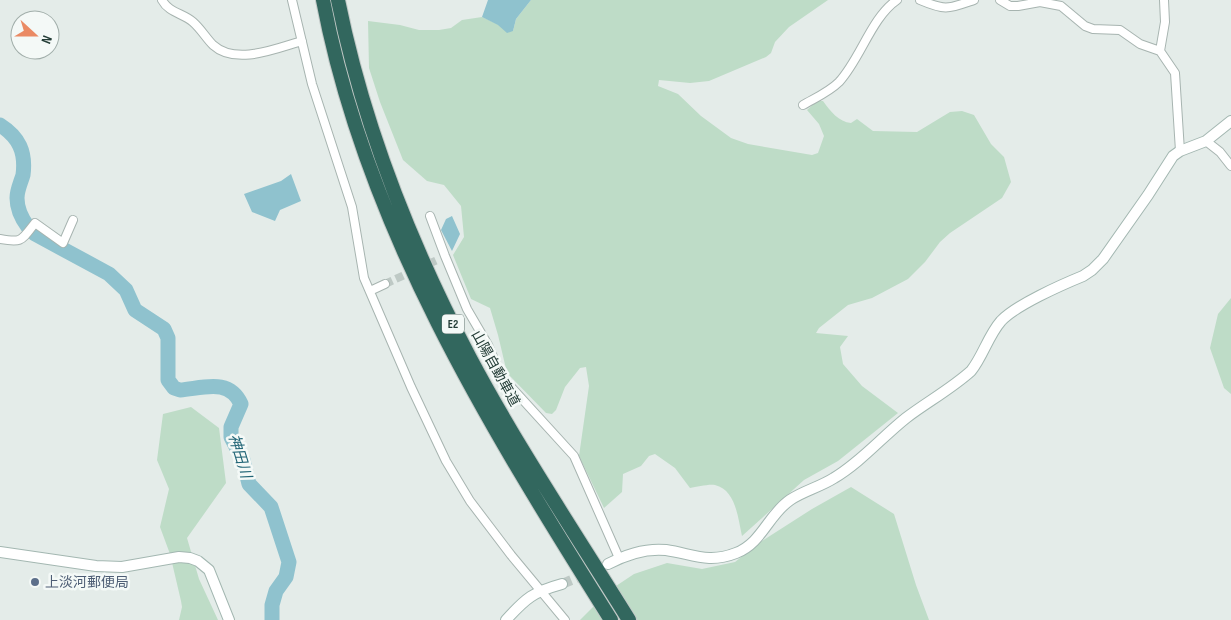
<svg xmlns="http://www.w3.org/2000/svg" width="1231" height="620" viewBox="0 0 1231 620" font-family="'Sofia Sans Condensed','Noto Sans JP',sans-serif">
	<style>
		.green { fill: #bedcc7 }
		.water { fill: #8fc2ce }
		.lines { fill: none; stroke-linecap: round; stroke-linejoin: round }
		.river { stroke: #8fc2ce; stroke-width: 15 }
		.street-tunnel { stroke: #bec9c5; stroke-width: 8; stroke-dasharray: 8 4; stroke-linecap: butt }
		.secondary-tunnel { stroke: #bec9c5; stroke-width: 10; stroke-dasharray: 10 5; stroke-linecap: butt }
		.street-casing { stroke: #a7b4b0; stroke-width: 10 }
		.secondary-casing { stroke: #a3b7b1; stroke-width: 12 }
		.highway-casing { stroke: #c2c9c7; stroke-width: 16 }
		.street { stroke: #fff; stroke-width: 8 }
		.secondary { stroke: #fff; stroke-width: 10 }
		.highway { stroke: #32675e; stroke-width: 14 }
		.service-dot { fill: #5c6f8a; stroke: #f4f9f7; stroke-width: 2 }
		.labels { text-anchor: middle; stroke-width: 5; stroke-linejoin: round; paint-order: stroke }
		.shield { fill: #f4f9f7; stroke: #627571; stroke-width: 1 }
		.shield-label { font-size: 12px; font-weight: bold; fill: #243d37 }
		.street-label { font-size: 14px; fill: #243d37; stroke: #f4f9f7 }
		.service-label { font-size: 14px; fill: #4e5e75; stroke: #f4f9f7; text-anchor: start }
		.water-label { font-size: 15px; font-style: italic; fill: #216576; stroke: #f4f9f7 }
	</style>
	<rect width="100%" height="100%" fill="#e4ece9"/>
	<path class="green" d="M531,0h297l-39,27 -14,15 -4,11 -5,4 -57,24 -19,2 -31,-3 -1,6 20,8 23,22 30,22 17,6 64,11 6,-2 6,-17 -5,-12 -12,-14 10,-9h6c7,10 16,21 28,22l6,-4 16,12 44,1 33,-20 12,-1 12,4 17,29 13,13 7,25 -9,16 -52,35 -10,9 -15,20 -17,17 -36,19 -24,7 -29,23 -3,5 32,3 -8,11 3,17 19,22 36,27 -60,48 -34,19 -62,56c-4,-18 -6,-46 -27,-51 -7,-1 -18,2 -25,3l-15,-20 -20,-14 -6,2 -8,10 -18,8 -1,18 -18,16 -25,-52 10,-70 -3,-19 -6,1 -15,19 -9,23 -4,4 -6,-1 -39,-40 -9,-38 -8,-27 -19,-9 -18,-44 11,-18 -3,-31 -17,-21 -17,-4 -24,-21 -23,-58 -11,-34 -1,-47 32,4 19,5h20l12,-2 11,-8 20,-3 31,14 3,-12z
		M1231,298v96l-7,-6 -14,-40 8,-34z
		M191,407l28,21 7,55 -39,55 12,41 19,41h-39l3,-13 -1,-6 -11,-47 -10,-27 9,-38 -12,-29 6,-46z
		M851,487l43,27 22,71 13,35h-349l30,-30 24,-16 33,-11 35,6 33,-7 24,-19 53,-34z"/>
	<path class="water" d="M488,0h43l-15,19 -3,12 -6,2 -9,-8 -16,-8z
		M291,174l10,27 -21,9 -5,11 -23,-9 -8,-18 37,-13z
		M452,216l8,18 -8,17 -11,-21 5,-11z"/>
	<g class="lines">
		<path class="river" d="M0,125c19,12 26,27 23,50 -2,7 -6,15 -6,23 0,10 5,21 11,29
			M32,231l3,3 74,40 17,16 9,20 29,19 4,9v42l6,8 6,2c24,-2 49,-12 61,14l-10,23v10l12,23 6,24 22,23 18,55 -3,15 -10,14 -4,14v15"/>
		<path class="street-tunnel" d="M385,284l52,-24"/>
		<path class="secondary-tunnel" d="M562,584l40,-17"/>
		<g class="street-casing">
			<path id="street" d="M162,0c7,13 21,13 31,22 8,7 13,16 20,23 23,21 64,3 89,-4
				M292,0l20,84 40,123 12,71 47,109 35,74 24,40 41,54 54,65
				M920,0c26,11 28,9 54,0
				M1000,0l10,6h8l22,-4 21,4 24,20 8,3 27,1 20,14 20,7 15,22 5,78
				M1160,51l5,-29 -1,-22
				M803,105c12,-7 26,-13 36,-23 22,-24 32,-64 58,-82
				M1206,141l14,11 11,14
				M430,216l15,40 22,53 21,36 13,31 73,80 45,102
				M0,239c22,4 21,2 35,-16l28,20 10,-23
				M370,291l15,-7"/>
		</g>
		<g class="secondary-casing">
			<path id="secondary" d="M0,552l96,14 26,1 57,-10 11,1 8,3 11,9 20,50
				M608,564c17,-9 38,-16 58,-14 27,4 42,14 70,3 26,-10 32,-38 54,-53 13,-9 30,-13 44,-22 27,-16 48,-41 72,-60 21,-16 45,-29 65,-47 12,-15 17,-35 30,-50 15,-16 60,-36 82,-45l9,-6 11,-11 45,-64 25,-39 7,-5 26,-10 25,-20
				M506,620c20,-22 27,-28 56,-36"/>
		</g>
		<g class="highway-casing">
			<path id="highway" d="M323,0c43,228 167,427 288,620
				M338,0c25,124 73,246 132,358 48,90 105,175 159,262"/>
		</g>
		<use href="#street" class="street"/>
		<use href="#secondary" class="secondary"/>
		<use href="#highway" class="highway"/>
	</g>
	<circle class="service-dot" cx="35" cy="582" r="5"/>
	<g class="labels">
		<rect class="shield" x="442" y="314.5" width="22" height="19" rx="4"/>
		<g class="shield-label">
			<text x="453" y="328">E2</text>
		</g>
		<g class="street-label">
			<text transform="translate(496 368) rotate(61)" y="5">山陽自動車道</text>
		</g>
		<g class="service-label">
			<text x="45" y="587">上淡河郵便局</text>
		</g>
		<g class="water-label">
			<text transform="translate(240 456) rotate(73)" y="5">神田川</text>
		</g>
	</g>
	<g transform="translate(35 35) rotate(111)"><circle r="24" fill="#f4f9f7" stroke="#a1aeaa"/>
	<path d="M0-4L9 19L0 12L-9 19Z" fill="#ea8a64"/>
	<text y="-8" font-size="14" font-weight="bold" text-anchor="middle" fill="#243d37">N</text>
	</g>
</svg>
